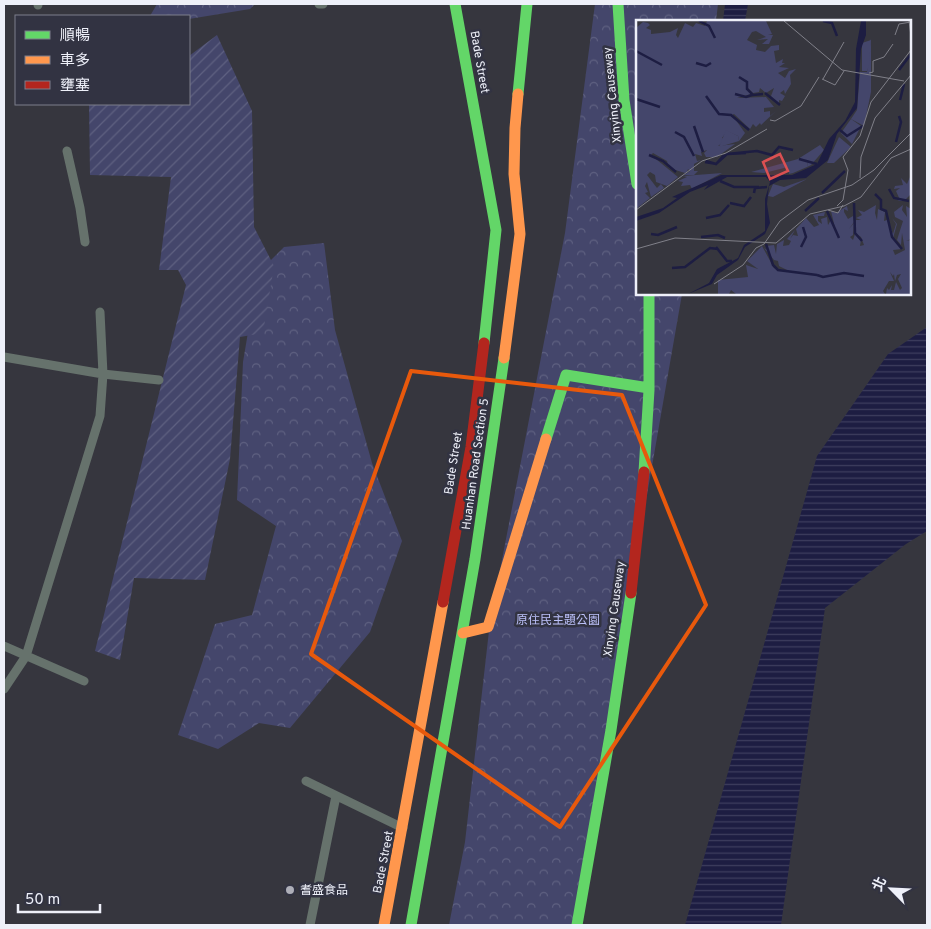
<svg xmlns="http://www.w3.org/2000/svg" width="931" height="929" viewBox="0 0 931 929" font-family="Overpass,'Noto Sans TC',sans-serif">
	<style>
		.forest { fill: url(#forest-crowns) }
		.garden { fill: url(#garden-furrows) }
		.water { fill: url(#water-rules) }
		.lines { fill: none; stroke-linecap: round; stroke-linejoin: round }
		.street { stroke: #66726c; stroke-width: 9 }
		.fast { stroke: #63d668; stroke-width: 11 }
		.slow { stroke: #ff974d; stroke-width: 11 }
		.jam { stroke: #b3261e; stroke-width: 11 }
		.marked { fill: none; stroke: #e8590c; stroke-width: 4; stroke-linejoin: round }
		.poi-dot { fill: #aeafb8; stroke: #323342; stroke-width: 2 }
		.labels { text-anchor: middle; stroke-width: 5; stroke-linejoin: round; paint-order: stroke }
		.street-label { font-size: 12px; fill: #eef0f9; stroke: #323342 }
		.park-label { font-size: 12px; fill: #bcc1fa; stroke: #323342 }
		.poi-label { font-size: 12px; fill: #eef0f9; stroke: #323342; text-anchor: start }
		.inset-river { fill: none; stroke: #1d1d42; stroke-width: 2.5 }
		.inset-road { fill: none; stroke: #808089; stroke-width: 1 }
		.view { fill: #db5052; fill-opacity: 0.15; stroke: #db5052; stroke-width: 2.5 }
		.inset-edge { fill: none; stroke: #eef0f9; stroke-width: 2.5 }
	</style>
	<defs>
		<pattern id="forest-crowns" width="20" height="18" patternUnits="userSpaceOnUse" patternTransform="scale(1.25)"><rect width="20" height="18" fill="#44466b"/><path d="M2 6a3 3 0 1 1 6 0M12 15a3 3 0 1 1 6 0" fill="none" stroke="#5f6181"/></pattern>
		<pattern id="garden-furrows" width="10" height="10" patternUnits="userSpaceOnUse" patternTransform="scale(1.25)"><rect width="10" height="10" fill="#44466b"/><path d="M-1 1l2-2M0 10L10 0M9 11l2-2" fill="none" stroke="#5f6181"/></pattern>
		<pattern id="water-rules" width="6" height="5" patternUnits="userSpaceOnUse" patternTransform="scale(1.25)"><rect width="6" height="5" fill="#1d1d42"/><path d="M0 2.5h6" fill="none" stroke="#3e3e5e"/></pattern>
	</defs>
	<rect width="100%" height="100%" fill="#36363e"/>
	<path class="forest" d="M157,4h98l-5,5 -61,10v-3h-39z
		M595,4h123l-2,17h-79v273h45l-62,356 -46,275h-125l16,-83 25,-220 75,-389z
		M324,243l11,87 37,133 30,78 -32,91 -80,96 -31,-5 -41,26 -40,-14 37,-111 37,-9 24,-89 -39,-26 6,-138 15,-89 26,-26z"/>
	<path class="garden" d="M217,35l35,76 2,116 20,39 -11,67 -23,4 -10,122 -25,121 -71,-2 -14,82 -25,-9 91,-366 -8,-15h-19l12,-93 -81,-2 -1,-71h100v-48z"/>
	<path class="water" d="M725,4h23l-3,17h-22z
		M927,327v204l-21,13 -81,64 -44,317h-96l132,-469 71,-102z"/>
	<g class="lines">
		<path class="street" d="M38,4v1
			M319,4h4
			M67,151l13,57 5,34
			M4,357l99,17 56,6
			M4,646l80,35
			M4,689l22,-33 74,-240 3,-42 -3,-62
			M306,781l97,47
			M310,925l26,-129"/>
		<path class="fast" d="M455,4l41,226 -12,113
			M618,4l6,96 13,84
			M518,94l9,-90
			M546,439l20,-64 83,13
			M644,472l5,-82v-96
			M411,925l64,-366 29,-201
			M577,925l34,-195 20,-137"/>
		<path class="slow" d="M504,358l16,-124 -6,-60 1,-46 3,-34
			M463,633l25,-6 58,-188
			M384,925l59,-323"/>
		<path class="jam" d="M631,593l13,-121
			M443,602l28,-155 13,-104"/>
	</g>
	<path class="marked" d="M411,371l211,24 84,210 -146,222 -249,-173z"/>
	<circle class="poi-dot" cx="290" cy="890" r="5"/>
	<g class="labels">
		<g class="street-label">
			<text transform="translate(480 62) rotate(80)" y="4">Bade Street</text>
			<text transform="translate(612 95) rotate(-96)" y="4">Xinying Causeway</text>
			<text transform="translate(453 463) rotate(-81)" y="4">Bade Street</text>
			<text transform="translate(475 464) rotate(-82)" y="4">Huanhan Road Section 5</text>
			<text transform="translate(614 609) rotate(-82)" y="4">Xinying Causeway</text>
			<text transform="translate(383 862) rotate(-79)" y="4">Bade Street</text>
		</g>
		<g class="park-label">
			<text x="558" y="624">原住民主題公園</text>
		</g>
		<g class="poi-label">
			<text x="300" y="894">耆盛食品</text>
		</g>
	</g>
	<g transform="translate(636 20)">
		<rect width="275" height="275" fill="#36363e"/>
		<path d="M71,1h59l6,13 -4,1h5l-4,9h-7l6,-5 -11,1 9,-3 -10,-6 -4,1 -5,8 10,5 -1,5 9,2 6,-6 8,-1v5l-5,1 2,12 7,-4 -1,4h3l-6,4 10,1 -11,5 7,5 4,-7 7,-2 -6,6 1,9 -6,10 -1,-4 -4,3 5,3 -3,5 -3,-1v5l-8,-9 3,-8 -8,5 -6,-5 -1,4 -6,1 -6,-6 4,7 -14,4 29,-1 8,10 -10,1v4l6,-1v5l6,-5 -15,14 -1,-2 -4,4 -3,-3 -3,5 -16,-15 -4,2h3l12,17 -6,8 -1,-5 -12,-5 1,6 -2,-3 -3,4 4,2 -8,6 17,-2 -18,13h-11l-2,-4 3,-3 -6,2 1,4 -7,-2 2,7 4,-1 -7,4v7h4l-4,4h-10l6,-4 -2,-2 -1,3 -2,1 -16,-5 -2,-7 -14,-8 -2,2 27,22 -11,9 -11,-4 -1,-7 -5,-3 -3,3 10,13 4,-4 3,4 -13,9 -4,-15 -2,4 3,6 -3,1 5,5 -14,11v-181l7,-6 5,1 2,2 -4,3 5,2v4l19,-2 8,-4 -2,7 2,3 7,-15 8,4 3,-4 9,3zM235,18v54l-7,34 -13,-7 6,-9 3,-38h7zM162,139l10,2 -1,6 -14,6 -4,1 -1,-7 -24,6 -13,-1zM86,153l-30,16 -2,-4 -9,1 2,-4 -5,-1 9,-4 -4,-1zM274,157l1,24 -1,-6 -6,6h-4l-5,-2 5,1 -4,-9 4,-3 -6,1 1,-3 8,-1 -2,-7 6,6zM171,159l-34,18 -5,-1 5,-12 11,3zM240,185l-1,8 2,7 1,-11 7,3 -1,9 3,-1 6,14 3,-10 -4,-6 5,6 -4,14 9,11 -9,1 2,5 10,-5 -3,-17 -1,12 -4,-5 6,-19 -8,-4 -1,-5 9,-7 -1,5 5,7 -1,-11 5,3v30l-5,2 5,-1v54h-25l1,-6 2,2 3,-5 -1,5h3l2,-8 4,8 2,-2 -4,-9 3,-5 -4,1 -2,6 -1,-7 -1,2 -3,-4 4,9h-5l-6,10 2,3h-149l-5,-4 -2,4h-11v-14l30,-3 -2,-12 12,4 -11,-8 15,-15 12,22 15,3 -10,-5 -1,-5 -4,-1 -10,-12 3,2 -1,-4 8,-1 2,9 1,-10 7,-4 -1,6 6,-1 2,-4 -4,-2 8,-9 -5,9 3,-4 5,1 -2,-7 10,-11 8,9 5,-2 -6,-10 12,-3 -1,4h-6v5l4,3 -1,-5 6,-2 1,8 3,-5 4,8 -4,-17 5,2 11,-7 1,5 -4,-2v3l4,7 5,-3 1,6 -5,7 5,-6 -1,12 -3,2 3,3 2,-6 6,6 -1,6 4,-1 -3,-8 -6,-4 1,-13h5l-5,-2 6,-3 -4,-5 6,2z" fill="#44466b"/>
		<path d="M235,20l-2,25 -2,6h-5v-28zM215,99l10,7 -9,18 -11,-11zM203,117l12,10 -17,16h-7zM184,125l4,5 -13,15 -4,2 1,-6 -10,-2z" fill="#44466b"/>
		<path d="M90,110l12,6 1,5 -20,6z" fill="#44466b"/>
		<path d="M225,1h5v14l-5,14 -4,59 -20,26 -9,26 -22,18 -26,2 -11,6 -2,18 3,19 -5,11 -20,13 -7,13 -21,15 -5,9 -24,10 21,-11 8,-14 21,-11 6,-13 21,-14v-32l5,-17 -4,-5h-39l-23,13 4,-5 -18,7 -31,21 -23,8v-4l27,-9 14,-10 -5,-1 49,-22h71l25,-11 12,-25 16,-18 10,-19 1,-53z" fill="#1d1d42"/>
		<path class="inset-river" d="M63,1l10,5 6,12M187,1l9,2 5,13M0,31l26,14M60,43l10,3 5,-3M263,50l12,-16M103,57l8,5v7l6,6 10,-1M129,73l15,12M99,74l11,3 6,-2M70,76l13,18 12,1 18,15M0,79l24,8M264,80l4,-16M58,106l9,26M204,110l7,6 16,-10M39,112l9,5 10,19M260,122l5,-20 -2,-6M92,134l18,-1M13,135l14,6 13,11M163,139l18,5M70,141l10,3 11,-10 30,-3 15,4 7,-8 14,3M69,142l11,2 8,-9M84,161l14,6h25M253,169l5,9 15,3M118,173l1,-5 12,-1M186,173l23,-22M239,174l6,6v9l5,2 6,26 10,12M94,183l14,3 7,-9M218,183l1,30 7,8M169,191l14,-13M191,191l12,27M70,198l14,-3 9,-10M15,214l7,1 19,-8M65,217l17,-2 7,3M130,224l7,21 5,5 39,5M80,227l11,14h5M165,227l5,-10 -3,-10M36,248l13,-1 25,-19 8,1M181,255l6,2 21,-4 20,3"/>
		<path class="inset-road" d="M148,1l58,49 62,11M273,1l2,15M259,15l4,-11 12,-2M233,53l4,-1v-11l11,-4 9,-13M186,59l13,6 9,-14M187,59l21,-37M134,100l5,1 26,-15 18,-29M224,158l1,-21 14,-39 36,-43M201,186l6,-6 5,-30 -5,-13 17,-21 11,-34 40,-52M0,190l66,-49 24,-8 41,-24M192,190l10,3 5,-8M0,229l39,-11 101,5 34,-29 34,-8 17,-9 30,-39 20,-9M78,264l29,-19 13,-17 8,-4 16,-23 28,-21 44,-15 22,-15 37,-37"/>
		<path class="view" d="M144,134l8,17 -18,8 -7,-17z"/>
		<rect width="275" height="275" class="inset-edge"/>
	</g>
	<rect width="931" height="929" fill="none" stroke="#eef0f9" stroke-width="10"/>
	<rect x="15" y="15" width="175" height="90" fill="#323342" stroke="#7d7f8b"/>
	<rect x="25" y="31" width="25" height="8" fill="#63d668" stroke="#7d7f8b"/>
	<text x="60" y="40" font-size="15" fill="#eef0f9">順暢</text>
	<rect x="25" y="56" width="25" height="8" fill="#ff974d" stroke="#7d7f8b"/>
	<text x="60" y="65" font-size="15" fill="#eef0f9">車多</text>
	<rect x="25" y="81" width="25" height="8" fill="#b3261e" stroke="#7d7f8b"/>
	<text x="60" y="90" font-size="15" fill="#eef0f9">壅塞</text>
	<g transform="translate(891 889) rotate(294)" stroke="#323342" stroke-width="4" paint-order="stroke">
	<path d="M0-4L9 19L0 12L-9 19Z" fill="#eef0f9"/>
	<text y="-8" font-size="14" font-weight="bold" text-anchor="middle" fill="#eef0f9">北</text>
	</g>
	<path d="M18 904v8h82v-8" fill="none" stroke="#eef0f9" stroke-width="2.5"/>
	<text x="25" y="904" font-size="15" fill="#eef0f9" stroke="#323342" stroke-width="4" paint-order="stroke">50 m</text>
</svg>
